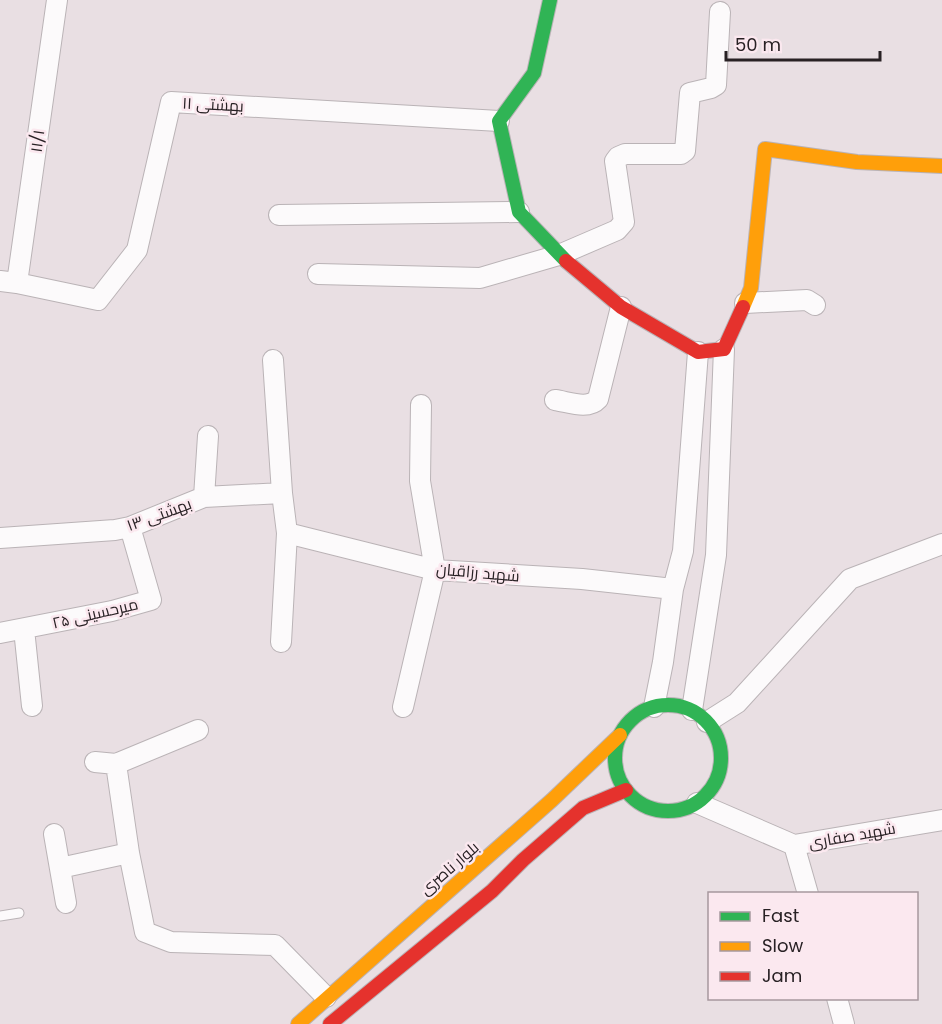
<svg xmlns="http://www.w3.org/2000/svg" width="942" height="1024" viewBox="0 0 942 1024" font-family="Poppins,Cairo,sans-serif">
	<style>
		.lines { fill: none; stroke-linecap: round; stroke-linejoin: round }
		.lane-casing { stroke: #bab3b6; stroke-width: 11 }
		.street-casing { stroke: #bab3b6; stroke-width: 22 }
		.fast-casing { stroke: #bab3b6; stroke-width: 16 }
		.slow-casing { stroke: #bab3b6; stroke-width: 16 }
		.jam-casing { stroke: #bab3b6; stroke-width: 16 }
		.lane { stroke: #fcfafb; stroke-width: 9 }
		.street { stroke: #fcfafb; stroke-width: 20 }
		.fast { stroke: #30b455; stroke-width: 14 }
		.slow { stroke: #ff9f0a; stroke-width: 14 }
		.jam { stroke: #e5322d; stroke-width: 14 }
		.labels { text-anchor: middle; stroke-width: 5; stroke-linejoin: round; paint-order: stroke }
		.street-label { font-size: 16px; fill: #282124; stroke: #fbe8ef }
	</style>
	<rect width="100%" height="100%" fill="#e9dfe3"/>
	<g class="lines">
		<g class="lane-casing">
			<path id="lane" d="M0,916l19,-3"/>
		</g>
		<g class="street-casing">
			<path id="street" d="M279,215l240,-3
				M318,274l162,4 79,-23 58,-25 7,-8 -9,-61 3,-4 7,-3h56l4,-3 5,-58 21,-5 5,-3 4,-73
				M0,281l17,2 81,17 39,-50 34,-148 328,19
				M17,283l40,-283
				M745,303l62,-3 8,5
				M273,360l9,133 5,40 -6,109
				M555,400c14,2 33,10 43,-1l23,-92
				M204,497l4,-61
				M287,533l148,37 147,9 91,10
				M0,538l115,-8 15,-3 74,-30 78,-4
				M24,629l8,77
				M0,633l112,-22 39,-11 -21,-73
				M403,707l32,-137 -15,-89 1,-76
				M654,707l9,-45 10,-73 10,-38 15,-199
				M692,710l24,-155 8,-206
				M707,722l30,-19 113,-124 92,-35
				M95,762l21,2 82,-34
				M116,764l13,89 16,79 26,10 104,3 51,52
				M697,803l97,42 148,-25
				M54,834l12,69
				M794,845l14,49
				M60,868l69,-15
				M837,998l7,26"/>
		</g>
		<g class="fast-casing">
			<path id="fast" d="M550,0l-16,73 -35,48 20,91 47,49
				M615 758a53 53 0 1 1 106 0a53 53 0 1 1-106 0Z"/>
		</g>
		<g class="slow-casing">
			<path id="slow" d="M743,307l8,-19 14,-139 92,13 85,4
				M298,1024l254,-224 68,-65"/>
		</g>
		<g class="jam-casing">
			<path id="jam" d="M566,261l55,46 77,45 26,-3 19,-42
				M330,1024l162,-133 31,-31 60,-52 43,-18"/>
		</g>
		<use href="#lane" class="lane"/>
		<use href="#street" class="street"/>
		<use href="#fast" class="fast"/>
		<use href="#slow" class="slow"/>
		<use href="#jam" class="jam"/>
	</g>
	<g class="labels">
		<g class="street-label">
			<text transform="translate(213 104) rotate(3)" y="6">بهشتی ۱۱</text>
			<text transform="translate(37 141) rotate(-82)" y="6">۱۱/۱</text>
			<text transform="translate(159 514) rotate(-20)" y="6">بهشتی ۱۳</text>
			<text transform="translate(478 572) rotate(5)" y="6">شهید رزاقیان</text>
			<text transform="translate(95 613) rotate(-13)" y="6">میرحسینی ۲۵</text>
			<text transform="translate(852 835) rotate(-10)" y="6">شهید صفاری</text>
			<text transform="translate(449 868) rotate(-41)" y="6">بلوار ناصری</text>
		</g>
	</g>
	<rect x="708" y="892" width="210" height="108" fill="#fbe8ef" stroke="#a7989e" stroke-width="1.5"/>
	<rect x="720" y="912" width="30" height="9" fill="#30b455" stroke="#a7989e" stroke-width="1.5"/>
	<text x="762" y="922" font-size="18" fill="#282124">Fast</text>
	<rect x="720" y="942" width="30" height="9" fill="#ff9f0a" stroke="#a7989e" stroke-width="1.5"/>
	<text x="762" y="952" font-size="18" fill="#282124">Slow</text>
	<rect x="720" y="972" width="30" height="9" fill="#e5322d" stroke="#a7989e" stroke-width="1.5"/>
	<text x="762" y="982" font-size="18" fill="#282124">Jam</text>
	<path d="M726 51v9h154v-9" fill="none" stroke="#282124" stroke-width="3"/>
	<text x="735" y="51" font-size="18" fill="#282124" stroke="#fbe8ef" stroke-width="4.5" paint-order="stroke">50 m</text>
</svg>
